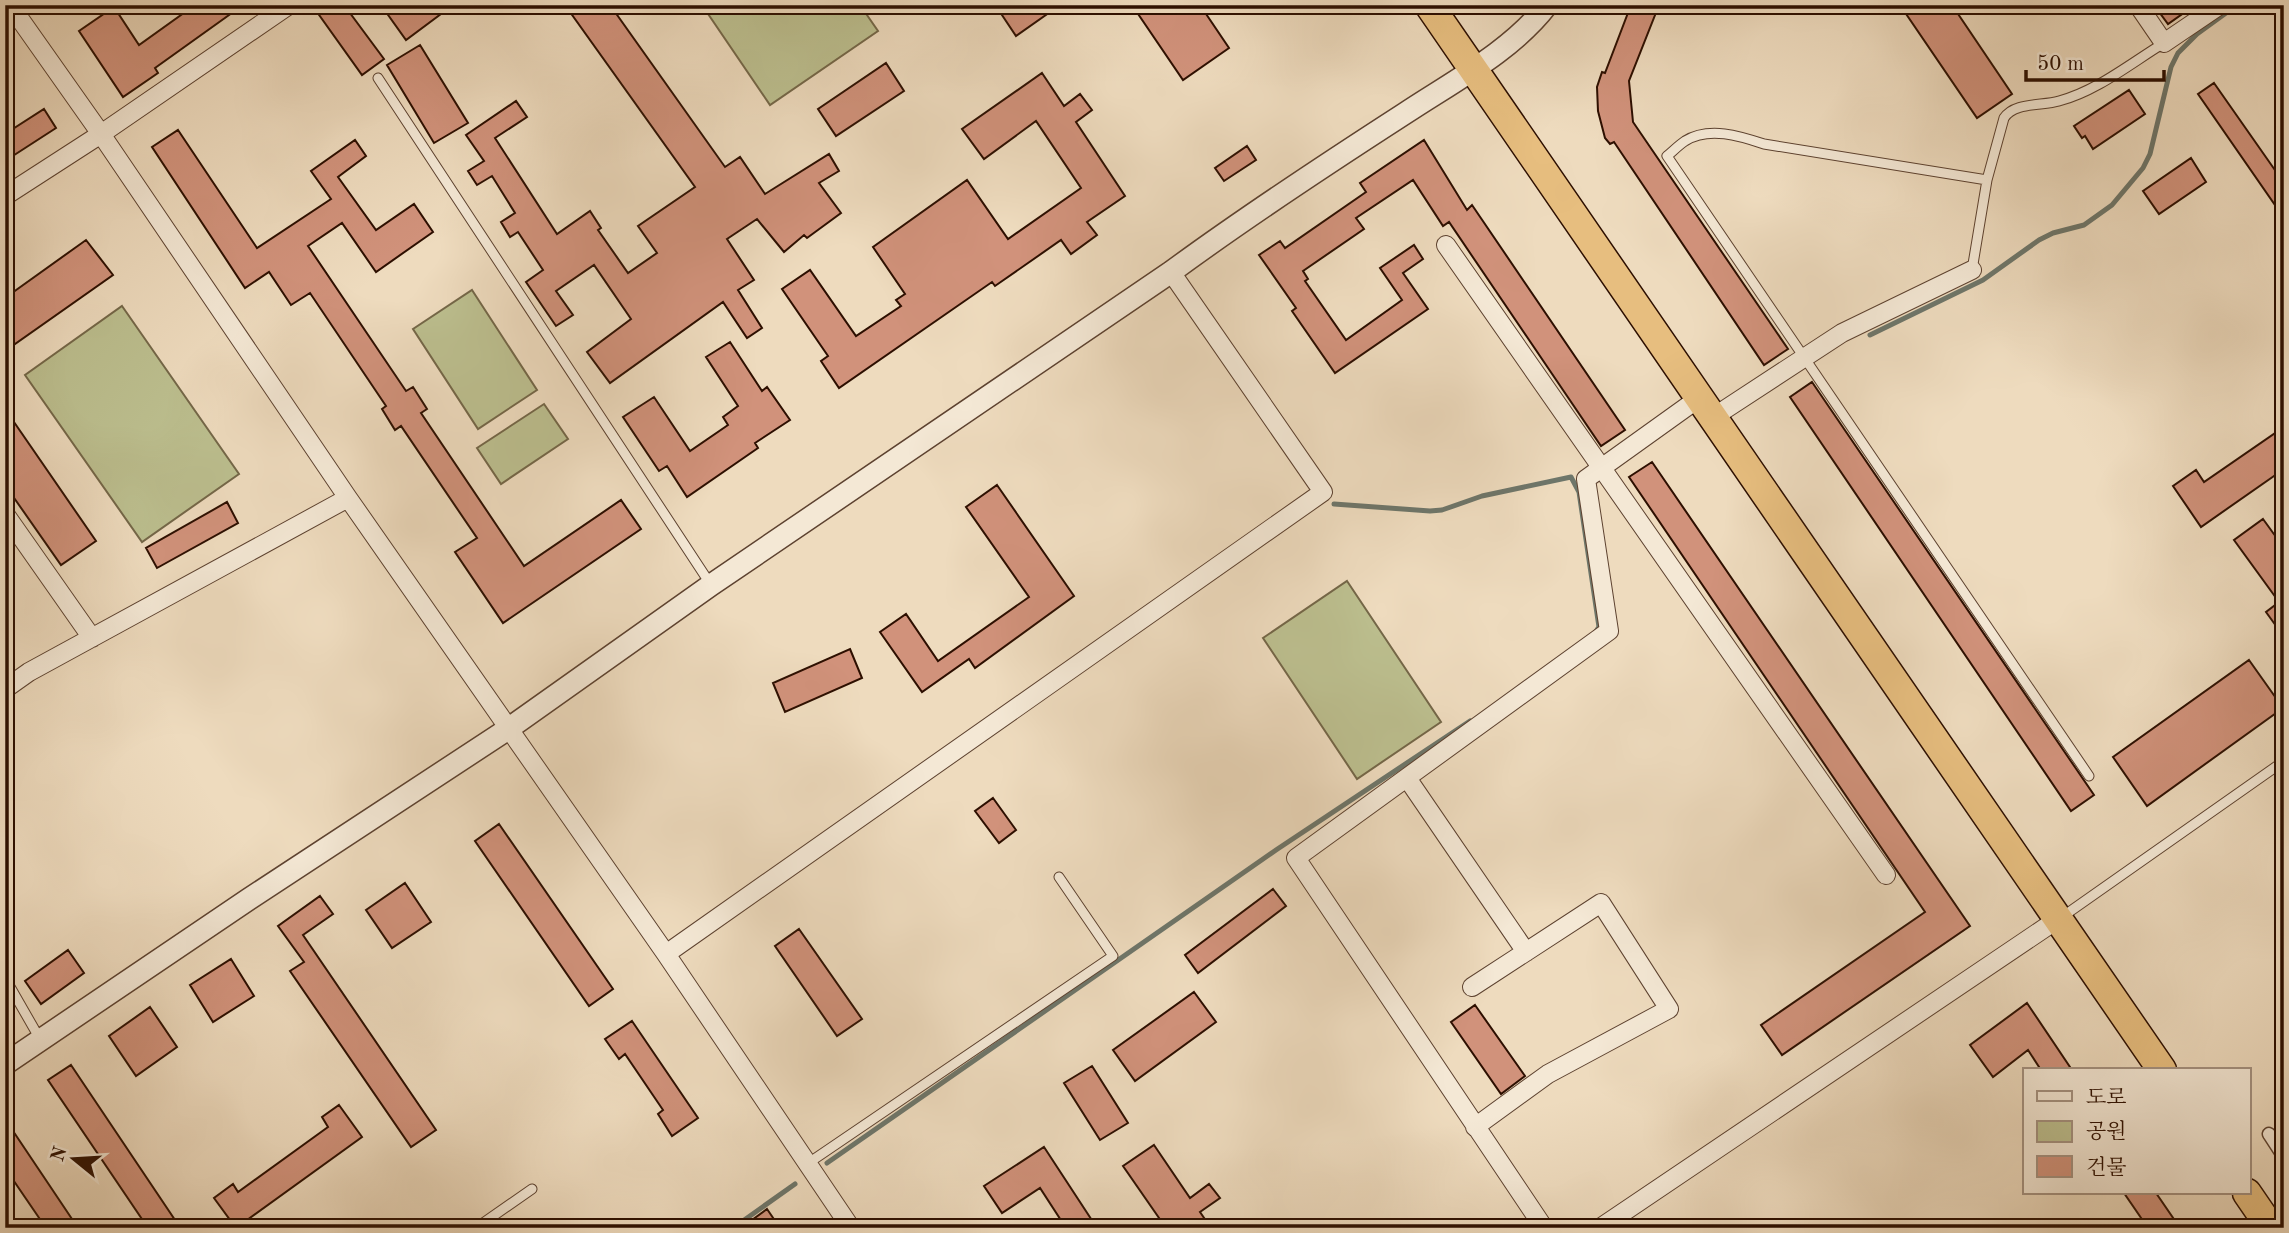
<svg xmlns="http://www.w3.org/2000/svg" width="2289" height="1233" viewBox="0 0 2289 1233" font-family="'Old Standard TT','Noto Serif KR',serif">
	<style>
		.green { fill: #bcbf8f; stroke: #746748; stroke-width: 2 }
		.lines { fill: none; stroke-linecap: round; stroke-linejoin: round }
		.stream { stroke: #6e766a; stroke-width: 5 }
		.building { fill: #d1927b; stroke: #2d0f00; stroke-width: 2 }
		.service-casing { stroke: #5d4230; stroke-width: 11 }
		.pedestrian-casing { stroke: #5d4230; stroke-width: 15 }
		.minor-casing { stroke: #5d4230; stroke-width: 20 }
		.tertiary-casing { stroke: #5d4230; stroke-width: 24 }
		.trunk-casing { stroke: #2d0f00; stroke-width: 31 }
		.service { stroke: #f4e8d5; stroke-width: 9 }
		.pedestrian { stroke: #f4e8d5; stroke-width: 12 }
		.minor { stroke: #f4e8d5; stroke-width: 18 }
		.tertiary { stroke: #f4e8d5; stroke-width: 21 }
		.trunk { stroke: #e7be7f; stroke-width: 28 }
	</style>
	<rect width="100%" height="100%" fill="#eedbbe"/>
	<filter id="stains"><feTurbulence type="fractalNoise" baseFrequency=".00286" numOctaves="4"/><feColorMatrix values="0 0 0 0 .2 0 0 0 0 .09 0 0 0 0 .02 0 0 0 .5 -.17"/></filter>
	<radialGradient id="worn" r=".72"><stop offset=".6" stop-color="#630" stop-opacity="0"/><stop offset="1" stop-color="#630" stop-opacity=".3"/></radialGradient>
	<path class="green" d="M702,5h158l18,26 -108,74z
		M472,290l65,100 -59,39 -65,-100z
		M122,306l117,168 -97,68 -117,-167z
		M544,404l24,35 -67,45 -24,-36z
		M1347,581l94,141 -84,57 -94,-141z"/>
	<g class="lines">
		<path class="stream" d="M1870,335l113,-55 56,-40 14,-7 31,-8 28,-20 31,-37 7,-14 21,-87 7,-14 19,-19 40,-29
			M1334,504l96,7 12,-1 40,-14 89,-19 8,15 20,135 -4,6
			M827,1163l449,-313 194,-129
			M733,1228l62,-44"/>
	</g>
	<path class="building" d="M195,5h48l-88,63 3,5 -35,24 -44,-66 35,-24 25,38z
		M312,5h32l40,54 -22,16z
		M381,5h72l-47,35z
		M565,5h45l115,162 15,-10 25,37 64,-40 10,17 -20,12 22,30 -34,25 -3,-3 -20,17 -27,-33 -30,20 27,41 -16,10 24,38 -15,10 -24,-36 -113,81 -23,-31 44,-33 -37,-54 -38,26 17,24 -17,11 -30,-44 17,-12 -25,-38 -8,5 -9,-15 14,-9 -23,-37 -15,9 -9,-14 16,-10 -18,-26 50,-34 11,16 -32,21 62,96 33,-23 11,17 -3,2 30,43 29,-20 -19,-27 57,-39z
		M1010,5h50l-44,31 -16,-24z
		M1132,5h68l29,43 -46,32z
		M1631,5h28l-30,76 4,41 155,227 -24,16 -150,-223 -4,2 -5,-6 -7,-27 -1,-24 5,-15 3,1z
		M1900,5h52l60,89 -35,24z
		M2154,5h41l-27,19z
		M420,45l48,78 -34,20 -47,-78z
		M886,63l18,28 -68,45 -18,-27z
		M1042,73l22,33 16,-12 12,16 -16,12 49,74 -38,26 10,13 -26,19 -10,-14 -66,46 -3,-4 -153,106 -18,-27 7,-5 -46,-67 28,-19 46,66 45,-30 -5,-6 9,-6 -32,-47 94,-67 41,59 73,-51 -45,-67 -52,38 -22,-30z
		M2214,83l70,100v35l-86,-124z
		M2129,90l16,24 -52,35 -8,-13 -3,2 -8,-12z
		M44,109l12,19 -51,33v-27z
		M178,130l79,118 74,-49 -20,-28 44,-31 11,16 -28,21 38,53 38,-26 19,28 -57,40 -34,-49 -34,23 98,145 7,-4 14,22 -6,4 103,153 97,-66 20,29 -138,94 -48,-71 22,-14 -76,-112 -6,4 -13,-21 4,-3 -76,-113 -19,12 -22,-33 -24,16 -93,-141z
		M1424,140l43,70 5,-5 153,225 -24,16 -152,-224 -6,4 -30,-46 -57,38 8,11 -61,42 5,8 -3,2 41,59 56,-40 -22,-32 34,-23 9,14 -20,14 25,36 -93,64 -43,-62 4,-3 -37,-53 21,-14 5,7 81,-56 -6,-9z
		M1247,146l9,14 -32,21 -9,-13z
		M2191,158l15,24 -47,32 -16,-23z
		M86,240l27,35 -108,76v-53z
		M730,342l32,49 5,-4 23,33 -35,23 3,5 -71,49 -20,-31 -8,5 -36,-54 31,-20 36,54 38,-26 -5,-8 15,-11 -32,-49z
		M1812,382l282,413 -23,16 -281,-414z
		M5,409l91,132 -35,24 -56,-80z
		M2284,427v42l-83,58 -28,-41 23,-16 8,12z
		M1652,462l318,464 -188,129 -21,-30 164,-113 -296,-435z
		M997,485l77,111 -99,72 -6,-9 -47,33 -42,-60 26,-18 32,47 91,-64 -63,-90z
		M227,502l11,21 -81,45 -11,-20z
		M2263,519l21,29v89l-18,-25 13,-10 -45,-62z
		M850,649l12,29 -77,34 -12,-29z
		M2249,660l34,48 -136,98 -34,-49z
		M993,798l23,32 -17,13 -24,-32z
		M499,824l114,165 -24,17 -114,-165z
		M405,883l26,39 -39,26 -26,-38z
		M1273,889l13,17 -88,67 -13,-18z
		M320,896l13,18 -30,21 133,195 -25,17 -121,-176 14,-9 -26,-36z
		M799,929l63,90 -25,17 -62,-90z
		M68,950l16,23 -43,31 -16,-23z
		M231,959l23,37 -41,26 -23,-37z
		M1194,992l22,30 -81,59 -22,-31z
		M2027,1003l45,67h-31l-13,-20 -35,27 -23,-32z
		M1475,1005l50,71 -24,18 -50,-72z
		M150,1007l27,40 -41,29 -27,-40z
		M632,1021l66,97 -26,18 -14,-22 5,-4 -38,-56 -6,5 -14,-20z
		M71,1065l104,155 -12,8h-15l-100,-148z
		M1092,1066l36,57 -28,17 -36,-57z
		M339,1105l23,32 -126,91 -22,-30 19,-14 5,8 90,-65 -6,-10z
		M5,1119l73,109h-32l-41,-60z
		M1154,1145l36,53 19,-14 11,14 -20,14 11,16h-45l-43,-62z
		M1044,1147l53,81h-31l-26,-40 -38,25 -18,-27z
		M2124,1193h32l24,35h-32z
		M767,1209l13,19h-39z"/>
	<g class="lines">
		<g class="service-casing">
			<path id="service" d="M378,78l333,507
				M1987,180l-223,-36c-24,-8 -55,-18 -79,-3 -6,4 -12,10 -18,15l422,620
				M1972,270l15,-90 17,-62c10,-16 38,-12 55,-17 38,-10 72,-38 105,-58
				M2062,917l222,-156
				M5,939l2,4 -2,1
				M5,978l35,61
				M807,1164l306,-208 -54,-79
				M476,1228l56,-39"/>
		</g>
		<g class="pedestrian-casing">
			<path id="pedestrian" d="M2269,1134l15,23"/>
		</g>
		<g class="minor-casing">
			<path id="minor" d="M10,5l91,129 247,364 318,456 185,274
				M2138,5l26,38 56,-38
				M5,196l96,-62 188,-129
				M1446,245l440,630
				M1712,418l130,-85 130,-63
				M5,514l87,124
				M5,689l24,-17 319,-174
				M1407,778l119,174
				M666,954l657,-462 -152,-220
				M1472,987l129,-84 68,106 -121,65 -73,53
				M1544,1228l-248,-370 313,-227 -23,-152 113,-81
				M1600,1228l458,-309"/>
		</g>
		<g class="tertiary-casing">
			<path id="tertiary" d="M5,1064l244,-165 259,-170 203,-144 460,-313c76,-56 154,-107 233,-158 48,-32 108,-63 143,-109"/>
		</g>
		<g class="trunk-casing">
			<path id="trunk" d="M1429,5l733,1065
				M2247,1193l24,35"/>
		</g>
		<use href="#service" class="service"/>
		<use href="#pedestrian" class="pedestrian"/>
		<use href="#minor" class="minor"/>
		<use href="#tertiary" class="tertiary"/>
		<use href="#trunk" class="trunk"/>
	</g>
	<rect width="2289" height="1233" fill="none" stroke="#eedbbe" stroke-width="28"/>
	<rect x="7" y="7" width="2275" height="1219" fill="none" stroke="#2d0f00" stroke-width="3.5"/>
	<rect x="14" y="14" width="2261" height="1205" fill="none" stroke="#2d0f00" stroke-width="2"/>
	<rect x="2023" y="1068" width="228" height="126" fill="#f4e8d5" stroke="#a49180" stroke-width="2"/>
	<rect x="2037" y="1091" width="35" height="10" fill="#f4e8d5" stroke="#a49180" stroke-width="2"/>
	<text x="2086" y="1104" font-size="21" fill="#2d0f00">도로</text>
	<rect x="2037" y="1121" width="35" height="21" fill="#bcbf8f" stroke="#a49180" stroke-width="2"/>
	<text x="2086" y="1138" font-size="21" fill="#2d0f00">공원</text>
	<rect x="2037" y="1156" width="35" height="21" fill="#d1927b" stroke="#a49180" stroke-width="2"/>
	<text x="2086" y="1174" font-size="21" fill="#2d0f00">건물</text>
	<g transform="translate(74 1159) rotate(288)" stroke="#f4e8d5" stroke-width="5" paint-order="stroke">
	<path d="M0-5L12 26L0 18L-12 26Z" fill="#2d0f00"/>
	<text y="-10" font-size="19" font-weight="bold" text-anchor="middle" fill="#2d0f00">N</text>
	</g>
	<path d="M2026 70v10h138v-10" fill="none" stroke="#2d0f00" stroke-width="3.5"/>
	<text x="2037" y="70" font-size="21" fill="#2d0f00" stroke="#f4e8d5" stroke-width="5" paint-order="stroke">50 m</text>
	<rect width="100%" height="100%" filter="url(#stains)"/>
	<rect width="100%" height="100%" fill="url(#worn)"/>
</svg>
